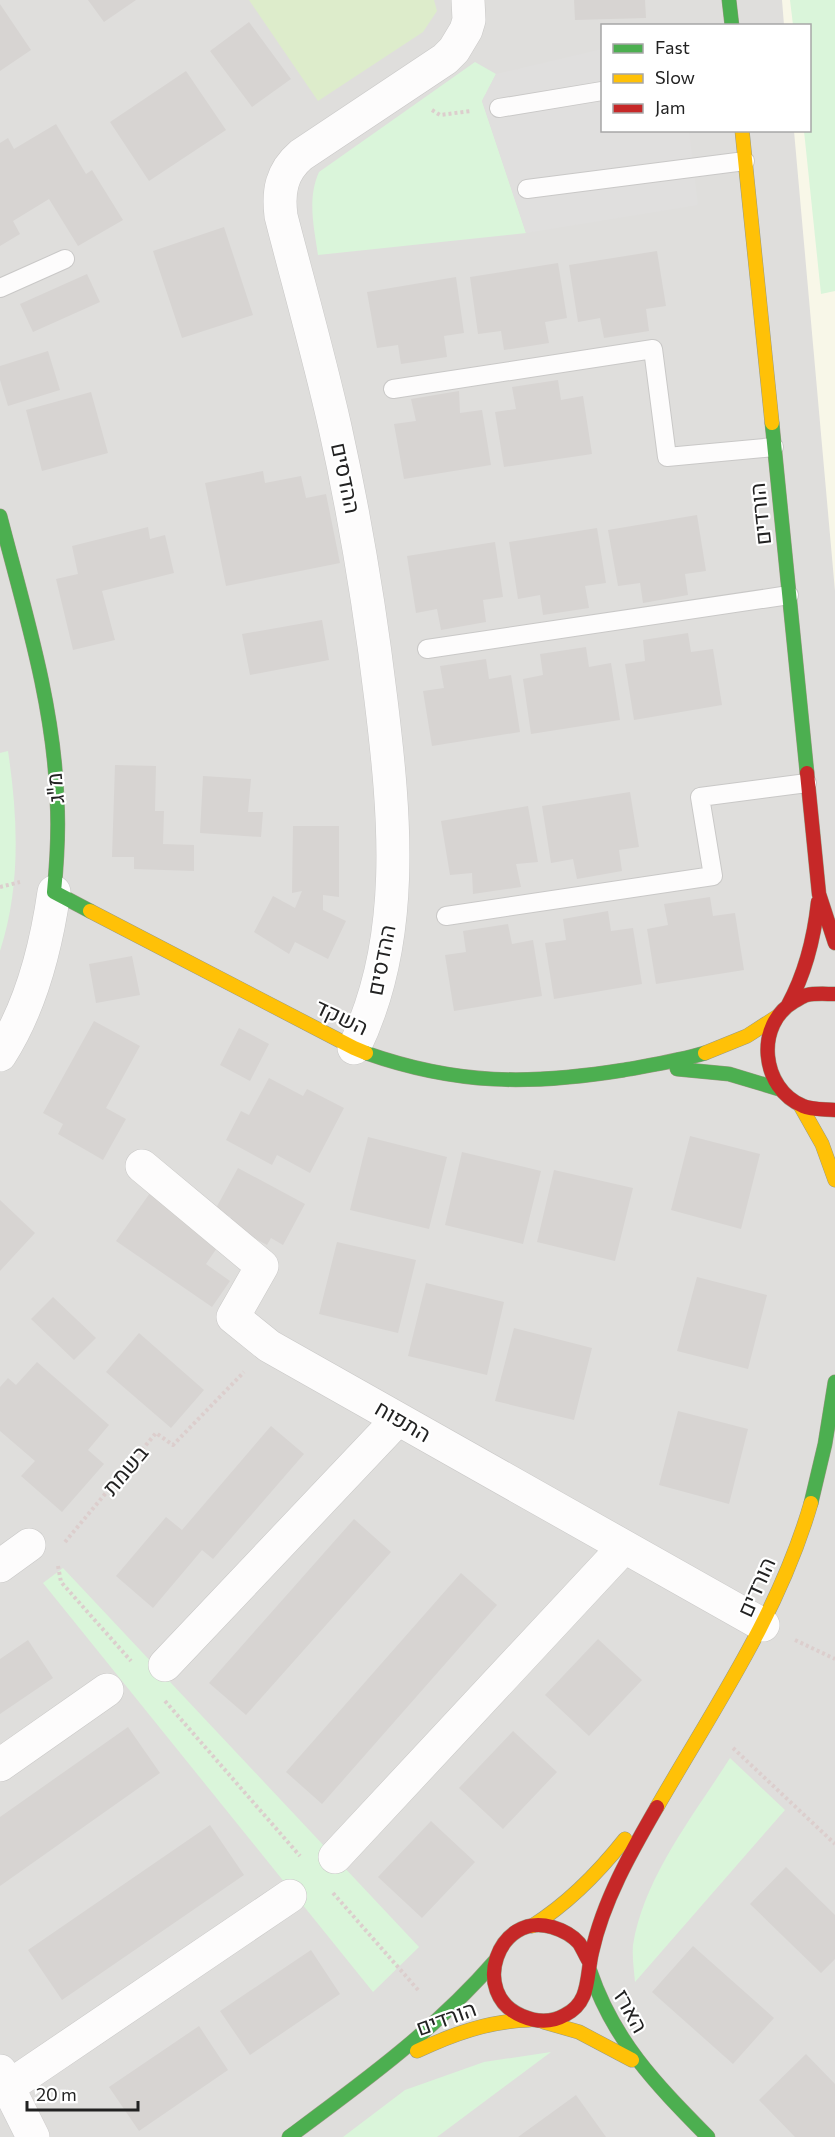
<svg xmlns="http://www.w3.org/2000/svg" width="835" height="2137" viewBox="0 0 835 2137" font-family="Commissioner,Heebo,sans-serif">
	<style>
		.residential { fill: #dfdedc; fill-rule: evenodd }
		.education { fill: #f8f7e8 }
		.grass { fill: #ddeccb }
		.park { fill: #daf5da }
		.parking { fill: #e0dfde }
		.building { fill: #d7d4d2 }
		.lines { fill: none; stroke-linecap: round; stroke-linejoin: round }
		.lane-casing { stroke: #c9c8c7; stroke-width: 20 }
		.street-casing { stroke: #c9c8c7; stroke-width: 34 }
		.fast-casing { stroke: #999a82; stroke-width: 15 }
		.slow-casing { stroke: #999a82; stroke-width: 15 }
		.jam-casing { stroke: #999a82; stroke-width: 15 }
		.path { stroke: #dccecd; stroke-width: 4; stroke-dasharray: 3 3; stroke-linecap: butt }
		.lane { stroke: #fdfcfc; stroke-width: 18 }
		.street { stroke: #fdfcfc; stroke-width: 33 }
		.fast { stroke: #4caf50; stroke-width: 14 }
		.slow { stroke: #ffc107; stroke-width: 14 }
		.jam { stroke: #c62828; stroke-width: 14 }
		.labels { text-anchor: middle; stroke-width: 4.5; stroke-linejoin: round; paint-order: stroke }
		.street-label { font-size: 22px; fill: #222; stroke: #fff }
	</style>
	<rect width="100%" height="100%" fill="#f0eeeb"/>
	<path class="residential" d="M0,0h835v2137h-835zM602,26h208v104h-208z"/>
	<path class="education" d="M782,0h53v591l-41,-460 16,-1v-104l-26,-1z"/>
	<path class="grass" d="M249,0h185l3,11 -14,21 -105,69z"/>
	<path class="park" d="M790,0h45v291l-14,3 -17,-163 6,-1v-104l-17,-1z
		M475,62l21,12 -14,27 44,132 -208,22c-4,-28 -11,-56 1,-83z
		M8,751c10,67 13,135 -8,200v-198z
		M63,1568l356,379 -46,45 -330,-409z
		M730,1758l55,52 -150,172c-1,-12 -3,-25 -2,-37 11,-68 61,-130 97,-187z
		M551,2052l-114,85h-94l62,-47 79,-28z"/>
	<path class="parking" d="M602,49v81l87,1 9,74 -172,28 -44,-132 14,-27z"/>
	<path class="building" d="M88,0h48l-32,22z
		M574,0h71l1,18 -71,2z
		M0,4l31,46 -31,21z
		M249,22l42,57 -39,28 -42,-56z
		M186,71l40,59 -77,51 -39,-59z
		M56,124l30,50 6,-4 31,50 -45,26 -29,-47 -36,22 7,13 -20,12v-103l8,-5 6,11z
		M224,227l29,88 -71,23 -29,-87z
		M657,251l9,55 -20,3 3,22 -45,7 -4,-20 -22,4 -9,-57z
		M558,263l9,55 -22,4 4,21 -45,7 -3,-19 -23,3 -8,-57z
		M87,274l13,28 -67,30 -13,-28z
		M456,277l8,56 -20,3 3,21 -46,7 -3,-19 -21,3 -10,-56z
		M48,351l12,39 -52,16 -8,-26v-14z
		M558,380l3,20 22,-4 9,58 -88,13 -9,-55 21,-3 -4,-22z
		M459,391l1,22 22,-3 9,55 -87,14 -10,-55 22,-3 -5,-22z
		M91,392l17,61 -66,18 -16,-61z
		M263,471l2,12 36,-7 5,22 20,-4 14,69 -114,23 -21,-103z
		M697,515l9,56 -21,3 3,21 -45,8 -3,-20 -22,3 -10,-56z
		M148,527l2,12 15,-4 9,38 -72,18 13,49 -42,10 -17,-71 22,-5 -6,-28z
		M597,528l9,55 -21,3 4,22 -46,7 -3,-20 -22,4 -9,-57z
		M495,542l8,55 -20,3 3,22 -45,8 -4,-21 -21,4 -9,-57z
		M322,620l7,40 -79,15 -8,-41z
		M688,633l3,19 22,-3 9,56 -88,15 -9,-56 20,-3 -2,-21z
		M586,647l3,20 22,-4 9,57 -89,14 -8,-55 20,-4 -3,-21z
		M486,659l3,20 22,-4 9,57 -88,14 -9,-55 21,-3 -4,-22z
		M115,765l41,1 -1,45h9l-1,33 31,1v26l-60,-2v-12h-22z
		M203,776l48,3 -3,33h15l-2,25 -61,-4z
		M630,792l9,55 -20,3 3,21 -45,8 -4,-20 -22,4 -9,-57z
		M528,806l10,56 -22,2 5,23 -48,7 -1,-21 -22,2 -9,-54z
		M293,826h46v71l-16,-2v15l23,11 -18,38 -33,-17 -6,12 -35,-22 19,-36 22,12 7,-17 -10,2z
		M710,897l3,19 22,-3 9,57 -88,14 -9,-55 21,-4 -4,-21z
		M608,911l3,20 22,-3 9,56 -88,15 -9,-56 21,-3 -3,-21z
		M508,924l4,20 21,-4 9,56 -88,15 -9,-56 21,-3 -3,-21z
		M132,956l8,39 -44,8 -7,-39z
		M94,1021l46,25 -34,62 20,11 -23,41 -45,-26 5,-10 -20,-11z
		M239,1028l30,16 -19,37 -30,-16z
		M269,1078l34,18 4,-7 37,19 -34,65 -33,-18 -5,10 -46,-25 15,-29 8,4z
		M690,1136l70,18 -19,75 -70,-19z
		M368,1137l79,20 -18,72 -79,-19z
		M462,1152l79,19 -18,73 -78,-19z
		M238,1168l67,36 -22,41 -12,-7 -4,7 -39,-21 3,-7 -16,-7z
		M554,1170l79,18 -18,73 -78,-19z
		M150,1193l71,49 -15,22 24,17 -18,26 -96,-66z
		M0,1200l35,33 -35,38z
		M337,1242l79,18 -18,73 -79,-19z
		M697,1277l70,18 -19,74 -71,-18z
		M426,1283l78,19 -17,73 -79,-19z
		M53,1297l43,41 -22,22 -43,-41z
		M514,1328l78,20 -18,72 -79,-19z
		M139,1333l65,57 -33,38 -65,-56z
		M37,1362l72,63 -21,25 16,14 -42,48 -41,-36 14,-15 -35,-30v-44l8,-9 8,7z
		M678,1411l70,18 -19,75 -70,-19z
		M271,1426l33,28 -91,105 -11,-9 -49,58 -37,-32 50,-59 16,13z
		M354,1519l37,33 -145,163 -37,-32z
		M461,1573l36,32 -175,199 -36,-32z
		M598,1639l44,41 -53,56 -44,-41z
		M28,1640l25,38 -53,36v-55z
		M128,1727l32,46 -160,113v-69z
		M513,1731l44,41 -54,57 -44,-41z
		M431,1821l44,41 -53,56 -44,-41z
		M210,1825l34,50 -182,125 -34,-50z
		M786,1867l49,48v44l-14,14 -71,-69z
		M693,1946l81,72 -41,46 -81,-72z
		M311,1950l29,44 -90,61 -30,-44z
		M199,2026l29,44 -89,61 -30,-44z
		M806,2054l29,30v53h-40l-36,-37z
		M576,2095l30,42h-88z"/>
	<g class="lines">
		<g class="lane-casing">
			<path id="lane" d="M499,108l103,-17
				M527,189l218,-28
				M0,288l65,-29
				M393,389l260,-40 14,108 107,-10
				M427,649l362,-54
				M446,916l267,-40 -13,-79 107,-14"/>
		</g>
		<g class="street-casing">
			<path id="street" d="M354,1048c53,-108 41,-233 27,-348 -11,-92 -26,-183 -46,-273 -16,-71 -36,-141 -54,-211 -3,-24 0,-44 20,-61l144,-96 9,-9 12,-20 3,-10 -1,-20
				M0,1055c31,-48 46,-107 54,-163
				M142,1166l120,100 -29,51 36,29 494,279
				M0,1566l29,-21
				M165,1665l233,-246
				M0,1765l107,-75
				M335,1857l289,-310
				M0,2071l33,66
				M8,2087l282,-191"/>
		</g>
		<g class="fast-casing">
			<path id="fast" d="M729,0l3,26
				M772,423l35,350
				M0,516c24,93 54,188 57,284 2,31 0,61 -3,92l36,19
				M366,1053c91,32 164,32 258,17 27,-5 54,-9 81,-17
				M677,1069l52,5 50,15
				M811,1503l14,-59 10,-62
				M590,1971c24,71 67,114 118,166
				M289,2137c73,-54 146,-107 206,-176"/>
		</g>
		<g class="slow-casing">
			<path id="slow" d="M742,130l30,293
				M90,911l264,137 12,5
				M705,1053l42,-17 31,-20
				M800,1105l22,39 13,36
				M657,1807c57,-99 122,-193 154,-304
				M532,1926c37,-23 66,-53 93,-87
				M544,2022l35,10 53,28
				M417,2051c36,-17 72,-30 112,-31"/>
		</g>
		<g class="jam-casing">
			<path id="jam" d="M807,773l12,121 16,49
				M835,994c-9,0 -20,-1 -28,1 -4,1 -8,4 -12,6 -41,23 -34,88 8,105 9,4 22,3 32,4
				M788,1005c18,-33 26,-66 30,-103
				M590,1963c-4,-6 -7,-14 -11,-20 -7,-8 -17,-13 -27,-16 -54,-16 -83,67 -30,89 14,6 29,7 43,-1 26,-13 21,-39 27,-63 11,-51 39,-100 65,-145"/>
		</g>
		<path class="path" d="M432,110l8,5 31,-4
			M0,887l20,-5
			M65,1542l91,-109 17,12 71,-73
			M58,1566l3,16 70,79
			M795,1640l40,19
			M165,1701l135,155
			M733,1748l102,96
			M333,1893l86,98"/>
		<use href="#lane" class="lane"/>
		<use href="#street" class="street"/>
		<use href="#fast" class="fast"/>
		<use href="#slow" class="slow"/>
		<use href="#jam" class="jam"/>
	</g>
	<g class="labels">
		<g class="street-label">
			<text transform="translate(346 478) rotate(78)" y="8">ההדסים</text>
			<text transform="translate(760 514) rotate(-96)" y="8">הורדים</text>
			<text transform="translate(55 788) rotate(-95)" y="8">מ"ג</text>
			<text transform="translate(381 960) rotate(-79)" y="8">ההדסים</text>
			<text transform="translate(342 1017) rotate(25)" y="8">השקד</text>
			<text transform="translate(403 1421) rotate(30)" y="8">התפוח</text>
			<text transform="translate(125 1470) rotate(-50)" y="8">בשמת</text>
			<text transform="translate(756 1587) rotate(-66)" y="8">הורדים</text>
			<text transform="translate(631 2011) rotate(61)" y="8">הארז</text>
			<text transform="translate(446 2018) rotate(-20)" y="8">הורדים</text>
		</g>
	</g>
	<rect x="601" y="24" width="210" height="108" fill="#ffffff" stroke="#a7a7a7" stroke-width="1.5"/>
	<rect x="613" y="44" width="30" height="9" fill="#4caf50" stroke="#a7a7a7" stroke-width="1.5"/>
	<text x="655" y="54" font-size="18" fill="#222222">Fast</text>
	<rect x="613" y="74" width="30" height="9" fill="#ffc107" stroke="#a7a7a7" stroke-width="1.5"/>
	<text x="655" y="84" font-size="18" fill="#222222">Slow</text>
	<rect x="613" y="104" width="30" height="9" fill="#c62828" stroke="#a7a7a7" stroke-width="1.5"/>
	<text x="655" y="114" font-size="18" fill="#222222">Jam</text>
	<path d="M27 2101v9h111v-9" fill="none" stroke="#222222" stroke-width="3"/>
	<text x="36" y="2101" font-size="18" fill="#222222" stroke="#ffffff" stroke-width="4.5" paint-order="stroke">20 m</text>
</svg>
